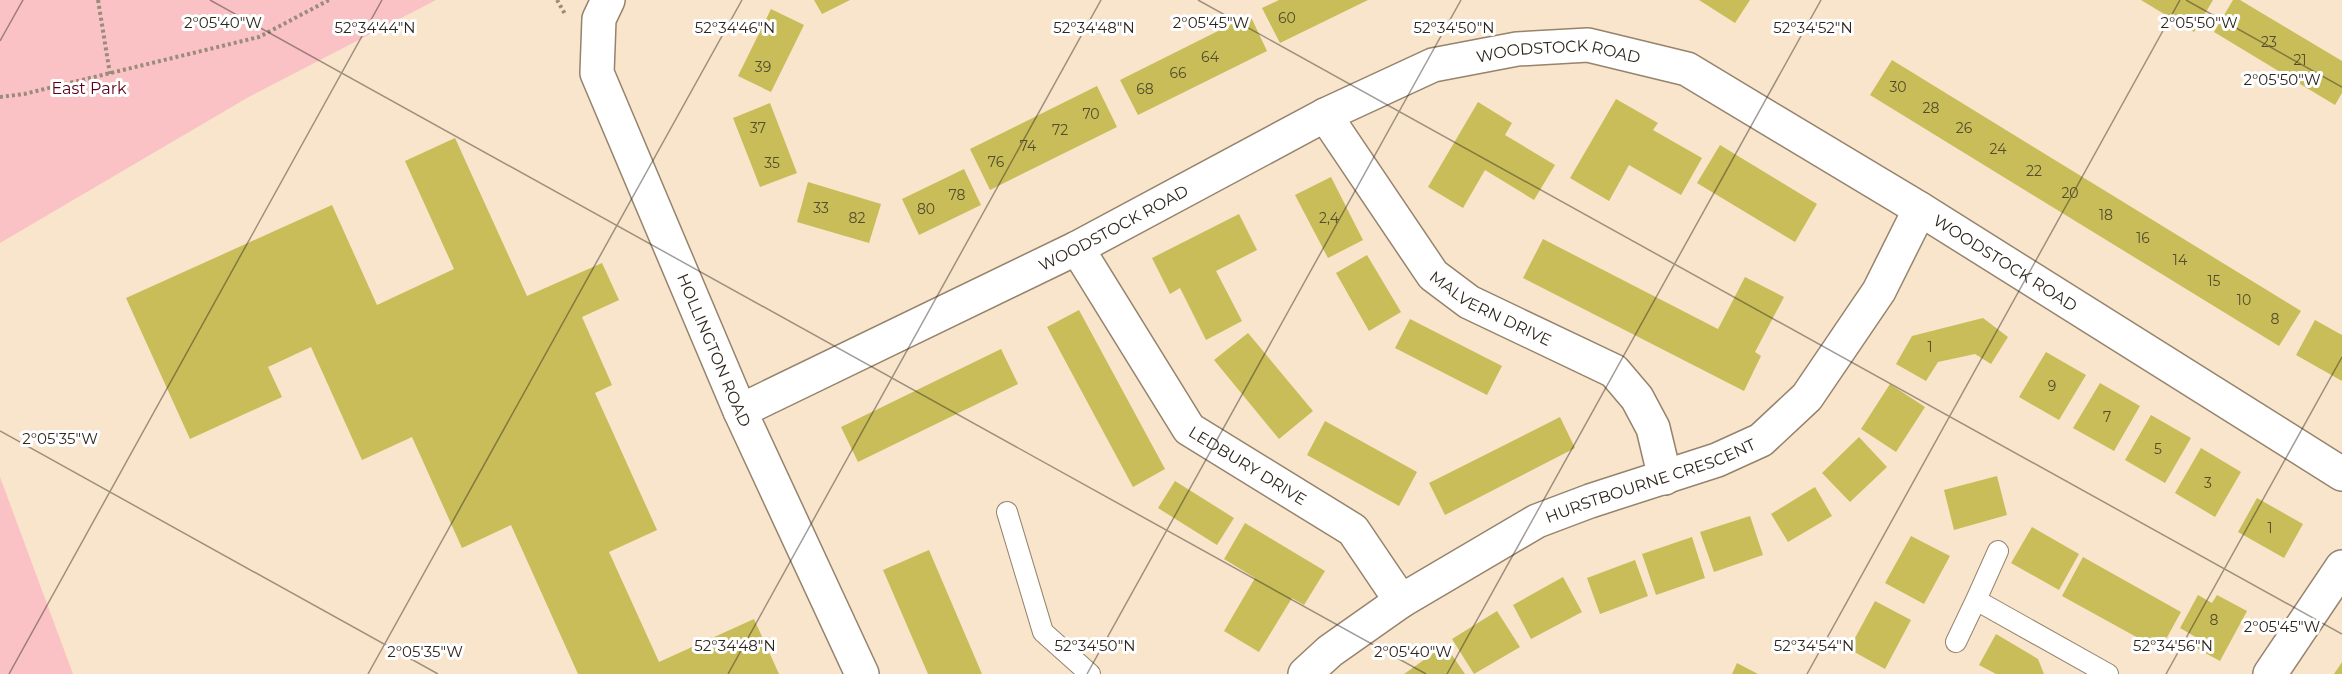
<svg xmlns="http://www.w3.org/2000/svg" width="2342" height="674" viewBox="0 0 2342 674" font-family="Montserrat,sans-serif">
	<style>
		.green { fill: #fac2c5 }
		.building { fill: #c8bd59 }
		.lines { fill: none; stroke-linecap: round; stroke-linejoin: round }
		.lane-casing { stroke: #95836c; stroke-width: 22 }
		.street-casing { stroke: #95836c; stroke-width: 36 }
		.path { stroke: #9a8c7a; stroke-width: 4; stroke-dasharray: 3 3; stroke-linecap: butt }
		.lane { stroke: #fff; stroke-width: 20 }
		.street { stroke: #fff; stroke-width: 33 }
		.ticks { fill: none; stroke: #2e271e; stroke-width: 1.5; stroke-opacity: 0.45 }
		.labels { text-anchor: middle; stroke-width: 6; stroke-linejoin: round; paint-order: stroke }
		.number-label { font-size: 14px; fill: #544c2d }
		.street-label { font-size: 16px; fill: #2e271e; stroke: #fff }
		.park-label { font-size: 16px; fill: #5c0018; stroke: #fff }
		.ticks-label { font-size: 15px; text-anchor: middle; fill: #2e271e; stroke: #fff; stroke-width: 6; stroke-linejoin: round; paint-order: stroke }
	</style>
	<rect width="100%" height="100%" fill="#f9e5cb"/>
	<path class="green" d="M0,0h436l-189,98 -247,145z
		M0,477l73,197h-73z"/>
	<path class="building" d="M814,0h36l-28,14z
		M1279,0h89l-88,43 -18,-35z
		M1699,0h51l-15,23z
		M2141,0h72l-19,32z
		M2233,0h7l102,61v32l-7,12 -121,-73z
		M771,9l33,16 -33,67 -33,-16z
		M1250,15l17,36 -129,64 -18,-35z
		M1892,60l409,251 -22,35 -409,-251z
		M1097,86l20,41 -127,63 -20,-41z
		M1616,99l42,24 -5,7 49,28 -21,37 -52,-30 -20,36 -39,-23z
		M1478,102l34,21 -7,12 50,30 -21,35 -49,-30 -22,38 -35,-21z
		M770,103l27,70 -37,14 -27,-69z
		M455,138l72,158 75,-33 17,37 -37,17 30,68 -17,8 62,137 -48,22 50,110 95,-43 25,55h-201l-67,-149 -49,23 -50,-111 -50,23 -51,-113 -43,20 14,30 -92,42 -64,-141 206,-93 45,100 77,-36 -49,-108z
		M1720,145l97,59 -22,38 -98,-59z
		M964,169l17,36 -62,30 -17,-36z
		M1331,177l32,63 -35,18 -33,-63z
		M808,182l73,22 -12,39 -72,-21z
		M1239,214l18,36 -41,21 26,50 -36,19 -26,-52 -10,6 -18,-36z
		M1543,239l175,90 27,-52 39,20 -29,55 6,4 -17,35 -221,-113z
		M1367,255l34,57 -32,19 -33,-58z
		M1079,310l86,159 -32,18 -86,-160z
		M1983,318l25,19 -17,27 -16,-10 -37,8 -12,19 -30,-17 16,-28z
		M1410,319l92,47 -15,29 -92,-47z
		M2315,320l27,15v46l-46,-26z
		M1248,333l65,78 -34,28 -65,-79z
		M1001,349l17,35 -160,78 -17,-35z
		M2046,352l40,23 -27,45 -40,-23z
		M2100,383l40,23 -26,45 -41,-23z
		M1890,384l35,23 -29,45 -35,-23z
		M2151,415l40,23 -26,45 -40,-23z
		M1560,417l15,31 -130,67 -16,-32z
		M1325,421l92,51 -18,34 -92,-51z
		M1859,437l28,30 -37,35 -28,-29z
		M2201,448l40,24 -26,45 -40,-24z
		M1997,476l10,39 -53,15 -10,-40z
		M1175,481l59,37 -17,27 -59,-37z
		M1815,487l17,29 -44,26 -17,-28z
		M2257,498l46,26 -19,34 -46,-26z
		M1750,516l13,39 -49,17 -14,-40z
		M1245,523l80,48 -21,34 -12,-7 -33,54 -35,-21 31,-53 -31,-19z
		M2032,527l47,27 -20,36 -48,-27z
		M1911,536l39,20 -26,48 -39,-21z
		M1692,537l13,41 -49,17 -14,-41z
		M929,550l53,124h-54l-45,-104z
		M2083,557l98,55 -21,38 -98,-54z
		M1635,560l13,36 -48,18 -13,-36z
		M1563,577l19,35 -51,27 -18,-34z
		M2198,595l14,8 5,-8 30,16 -27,50 -26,-14 5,-8 -19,-11z
		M1875,601l36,19 -26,49 -36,-20z
		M1497,611l23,36 -46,27 -22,-35z
		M1996,634l42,25 6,15h-48l-17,-9z
		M1445,645l20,29h-61z
		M2342,662v12h-8z
		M1737,663l21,11h-26z"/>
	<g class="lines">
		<g class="lane-casing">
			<path id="lane" d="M1007,512l36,120 47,42
				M1976,600l22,-49
				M1956,642l20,-42 132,74"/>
		</g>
		<g class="street-casing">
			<g id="street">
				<path id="s1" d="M608,0l-9,19 -2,54 143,338 122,263"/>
				<path id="s2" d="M1325,115l108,160 36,27 145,69 23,27 16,30 12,50"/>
				<path id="s3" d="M1077,248l112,181 164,101 48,71"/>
				<path id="s4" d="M740,411l337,-163 248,-133 108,-50 84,-16 71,-4 99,24 233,140 422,265"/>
				<path id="s5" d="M1305,674l25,-23 71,-50 136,-80 53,-20 127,-41 44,-20 46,-43 72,-106 41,-82"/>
				<path d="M2270,674l72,-107"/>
			</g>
		</g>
		<path class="path" d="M98,0l12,74
			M557,0l8,14
			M0,97l24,-3 235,-57 70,-37"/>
		<use href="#lane" class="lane"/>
		<use href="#street" class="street"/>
	</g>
	<path class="ticks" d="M210,0l1216,674M1198,0l1144,634M2186,0l156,87M0,41l23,-41M0,431l438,243M9,674l373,-674M368,674l374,-674M728,674l373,-674M1087,674l374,-674M1447,674l374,-674M1807,674l373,-674M2166,674l176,-317"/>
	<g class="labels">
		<g class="number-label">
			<text x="1287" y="23">60</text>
			<text x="2269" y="47">23</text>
			<text x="1210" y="62">64</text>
			<text x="2300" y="65">21</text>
			<text x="763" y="72">39</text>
			<text x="1178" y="78">66</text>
			<text x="1898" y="92">30</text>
			<text x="1145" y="94">68</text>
			<text x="1931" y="113">28</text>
			<text x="1091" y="119">70</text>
			<text x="758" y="133">37</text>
			<text x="1964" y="133">26</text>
			<text x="1060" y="135">72</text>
			<text x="1028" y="151">74</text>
			<text x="1998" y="154">24</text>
			<text x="996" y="167">76</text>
			<text x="772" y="168">35</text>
			<text x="2034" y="176">22</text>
			<text x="2070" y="198">20</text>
			<text x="957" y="200">78</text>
			<text x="821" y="213">33</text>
			<text x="926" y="214">80</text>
			<text x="2106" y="220">18</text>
			<text x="857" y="223">82</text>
			<text x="1329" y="223">2,4</text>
			<text x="2143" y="243">16</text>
			<text x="2180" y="265">14</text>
			<text x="2214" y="286">15</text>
			<text x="2244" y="305">10</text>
			<text x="2275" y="324">8</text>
			<text x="1930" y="352">1</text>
			<text x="2052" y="391">9</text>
			<text x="2107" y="422">7</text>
			<text x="2158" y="454">5</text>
			<text x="2208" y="488">3</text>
			<text x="2270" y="533">1</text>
			<text x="2214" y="625">8</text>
		</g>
		<g class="street-label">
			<text dy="6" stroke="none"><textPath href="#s4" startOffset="902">WOODSTOCK ROAD</textPath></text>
			<text dy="6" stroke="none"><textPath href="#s4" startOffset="416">WOODSTOCK ROAD</textPath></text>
			<text dy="6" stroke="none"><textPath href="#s4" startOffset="1406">WOODSTOCK ROAD</textPath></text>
			<text dy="6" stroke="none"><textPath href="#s2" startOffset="260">MALVERN DRIVE</textPath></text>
			<text dy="6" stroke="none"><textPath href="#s1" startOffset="376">HOLLINGTON ROAD</textPath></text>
			<text dy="6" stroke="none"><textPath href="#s3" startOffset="282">LEDBURY DRIVE</textPath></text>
			<text dy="6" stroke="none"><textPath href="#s5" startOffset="399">HURSTBOURNE CRESCENT</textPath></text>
		</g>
		<g class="park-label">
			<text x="89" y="94">East Park</text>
		</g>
	</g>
	<g class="ticks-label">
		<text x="2199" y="28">2°05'50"W</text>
		<text x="223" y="28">2°05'40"W</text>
		<text x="1211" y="28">2°05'45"W</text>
		<text x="375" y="33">52°34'44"N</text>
		<text x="735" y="33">52°34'46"N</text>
		<text x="1094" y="33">52°34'48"N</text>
		<text x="1454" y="33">52°34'50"N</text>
		<text x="1813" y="33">52°34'52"N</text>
		<text x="2282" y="85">2°05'50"W</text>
		<text x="60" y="444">2°05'35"W</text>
		<text x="2282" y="632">2°05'45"W</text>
		<text x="735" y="651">52°34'48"N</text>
		<text x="1095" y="651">52°34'50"N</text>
		<text x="1814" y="651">52°34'54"N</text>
		<text x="2173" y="651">52°34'56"N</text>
		<text x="425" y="657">2°05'35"W</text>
		<text x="1413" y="657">2°05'40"W</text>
	</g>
</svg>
